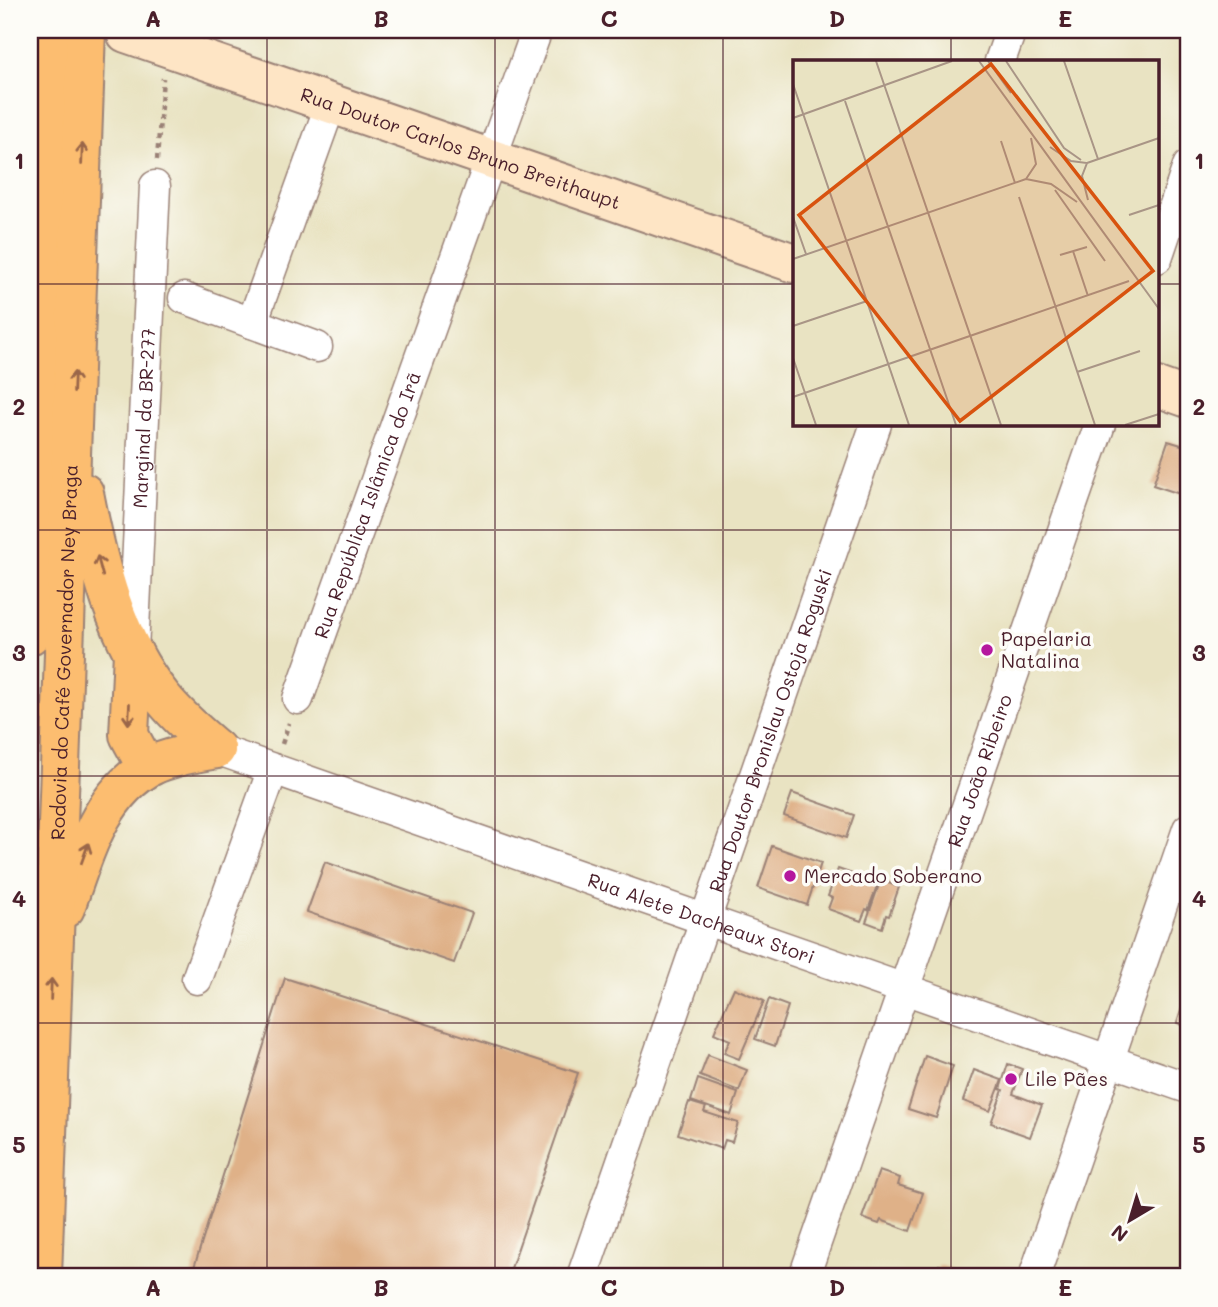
<svg xmlns="http://www.w3.org/2000/svg" width="1218" height="1307" viewBox="0 0 1218 1307" font-family="Mali,sans-serif">
	<style>
		.building { fill: #dfb188 }
		.lines { fill: none; stroke-linecap: round; stroke-linejoin: round }
		.minor-casing { stroke: #9a8176; stroke-width: 33 }
		.secondary-casing { stroke: #9a8176; stroke-width: 42 }
		.motorway-casing { stroke: #9a8176; stroke-width: 42 }
		.path { stroke: #9a8176; stroke-width: 4.5; stroke-dasharray: 5 5; stroke-linecap: butt }
		.minor { stroke: #fff; stroke-width: 30 }
		.secondary { stroke: #fee5c5; stroke-width: 38 }
		.motorway { stroke: #fcbd6f; stroke-width: 38 }
		.oneway { stroke: #9a664a }
		.grid { fill: none; stroke: #4a1f2b; stroke-width: 2; stroke-opacity: 0.55 }
		.poi-dot { fill: #b5179e; stroke: #fdfcf7; stroke-width: 2.5 }
		.labels { text-anchor: middle; stroke-width: 7; stroke-linejoin: round; paint-order: stroke }
		.street-label { font-size: 19px; fill: #4a1f2b; stroke: #fdfcf7 }
		.poi-label { font-size: 19px; fill: #4a1f2b; stroke: #fdfcf7; text-anchor: start }
		.inset-road { fill: none; stroke: #a99586; stroke-width: 2 }
		.view { fill: #d8530f; fill-opacity: 0.15; stroke: #d8530f; stroke-width: 3.5 }
		.inset-edge { fill: none; stroke: #4a1f2b; stroke-width: 3.5 }
		.neatline { fill: none; stroke: #4a1f2b; stroke-width: 2.5 }
		.grid-label { font-size: 23px; text-anchor: middle; font-weight: bold; fill: #4a1f2b }
	</style>
	<rect width="100%" height="100%" fill="#fdfcf7"/>
	<filter id="ink" filterUnits="userSpaceOnUse"><feTurbulence type="fractalNoise" baseFrequency=".0143" numOctaves="2"/><feDisplacementMap in="SourceGraphic" scale="14" xChannelSelector="R" yChannelSelector="G"/><feConvolveMatrix kernelMatrix="1 2 1 2 8 2 1 2 1" color-interpolation-filters="sRGB"/></filter>
	<filter id="wash" filterUnits="userSpaceOnUse"><feTurbulence type="fractalNoise" baseFrequency=".00686" numOctaves="4" result="noise"/><feDisplacementMap in="SourceGraphic" scale="28" xChannelSelector="R" yChannelSelector="G"/><feGaussianBlur stdDeviation="1.57" result="paint"/><feColorMatrix in="noise" values="0 0 0 0 0 0 0 0 0 0 0 0 0 0 0 0 0 1.4 0 .05"/><feComposite in="paint" operator="in"/></filter>
	<g filter="url(#wash)">
		<rect width="100%" height="100%" fill="#e9e3c2"/>
		<g id="blocks">
			<path class="building" d="M1168,441l20,6v26l-8,21 -27,-9z
				M792,793l62,22 -8,23 -62,-22z
				M772,846l49,17 -14,42 -49,-17z
				M325,862l147,51 -18,50 -147,-51z
				M838,869l40,14 -10,27 -2,-1 -5,12 -33,-12 4,-11 -4,-2z
				M883,881l16,6 -10,29 -3,-1 -4,13 -16,-6 13,-37 2,1z
				M285,978l293,95 -70,204h-317z
				M734,988l30,13 -25,58 -15,-6 6,-13 -16,-7z
				M1188,990v37l-11,-4z
				M769,999l19,7 -13,40 -20,-7z
				M708,1055l39,15 -8,21 -39,-15z
				M925,1056l28,10 -17,52 -28,-9z
				M1008,1064l14,5 -9,25 29,11 -12,32 -39,-14 12,-33 -3,-1z
				M974,1070l28,10 -12,31 -27,-10z
				M698,1079l40,14 -7,22 -40,-14z
				M689,1102l17,5 -2,5 34,11 -6,19 -7,-2 -3,9 -44,-15z
				M879,1171l21,7 -2,7 25,8 -13,38 -29,-11 -2,4 -17,-6z
				M939,1265l31,12h-35z"/>
		</g>
	</g>
	<g filter="url(#ink)">
		<use href="#blocks" fill-opacity="0" stroke="#9a8176" stroke-width="2"/>
		<g class="lines">
			<g class="minor-casing">
				<g id="minor">
					<path d="M1000,61l11,-31"/>
					<path d="M1157,258l31,-92"/>
					<path d="M184,298l133,49"/>
					<path d="M252,323l79,-220"/>
					<path id="s1" d="M133,651l22,-465"/>
					<path id="s2" d="M298,699l239,-669"/>
					<path id="s3" d="M216,749l972,339"/>
					<path d="M197,979l76,-210"/>
					<path id="s4" d="M582,1277l294,-853"/>
					<path id="s5" d="M804,1277l296,-853"/>
					<path d="M1034,1277l154,-448"/>
				</g>
			</g>
			<g class="secondary-casing">
				<g id="secondary">
					<path id="s6" d="M126,33l668,230"/>
					<path d="M1157,387l31,11"/>
				</g>
			</g>
			<g class="motorway-casing">
				<g id="motorway">
					<path d="M84,493c14,71 31,146 78,204 15,19 35,36 54,52"/>
					<path d="M30,635l22,-605"/>
					<path d="M133,652l-4,83 12,22 12,8"/>
					<path d="M65,908c19,-52 34,-115 88,-143 19,-9 42,-12 63,-16"/>
					<path id="s7" d="M42,1277l44,-1247"/>
				</g>
			</g>
			<path class="path" d="M157,160l6,-82
				M282,744l7,-21"/>
			<use href="#minor" class="minor"/>
			<use href="#secondary" class="secondary"/>
			<use href="#motorway" class="motorway"/>
		</g>
		<defs><path id="oneway-shaft" d="M-6 0H5M1.5-3L5.5 0L1.5 3" fill="none" stroke-width="1.6" stroke-linecap="round" stroke-linejoin="round" transform="scale(1.75)"/></defs>
		<g class="oneway">
			<use href="#oneway-shaft" transform="translate(82 154) rotate(-88)"/>
			<use href="#oneway-shaft" transform="translate(74 382) rotate(-88)"/>
			<use href="#oneway-shaft" transform="translate(100 566) rotate(-105)"/>
			<use href="#oneway-shaft" transform="translate(129 714) rotate(93)"/>
			<use href="#oneway-shaft" transform="translate(85 853) rotate(-70)"/>
			<use href="#oneway-shaft" transform="translate(51 989) rotate(-88)"/>
		</g>
	</g>
	<path class="grid" d="M267,30v1247M495,30v1247M723,30v1247M951,30v31M30,284h764M1157,284h31M951,424v853M30,530h1158M30,776h1158M30,1023h1158"/>
	<g class="poi-dot">
		<circle cx="987" cy="650" r="7"/>
		<circle cx="790" cy="876" r="7"/>
		<circle cx="1011" cy="1079" r="7"/>
	</g>
	<g class="labels">
		<g class="street-label">
			<text dy="7" stroke="none"><textPath href="#s6" startOffset="354">Rua Doutor Carlos Bruno Breithaupt</textPath></text>
			<text dy="7" stroke="none"><textPath href="#s1" startOffset="233">Marginal da BR-277</textPath></text>
			<text dy="7" stroke="none"><textPath href="#s2" startOffset="206">Rua República Islâmica do Irã</textPath></text>
			<text dy="7" stroke="none"><textPath href="#s7" startOffset="625">Rodovia do Café Governador Ney Braga</textPath></text>
			<text dy="7" stroke="none"><textPath href="#s4" startOffset="578">Rua Doutor Bronislau Ostoja Roguski</textPath></text>
			<text dy="7" stroke="none"><textPath href="#s5" startOffset="536">Rua João Ribeiro</textPath></text>
			<text dy="7" stroke="none"><textPath href="#s3" startOffset="514">Rua Alete Dacheaux Stori</textPath></text>
		</g>
		<g class="poi-label">
			<text x="1001" y="646">Papelaria<tspan x="1001" dy="22">Natalina</tspan></text>
			<text x="804" y="883">Mercado Soberano</text>
			<text x="1025" y="1086">Lile Pães</text>
		</g>
	</g>
	<g transform="translate(793 60)">
		<rect width="366" height="366" fill="#e9e3c2"/>
		<path class="inset-road" d="M83,1l125,364M186,1l180,248M195,1l23,32M213,1l58,87 17,12M271,1l34,98M0,24l116,341M52,41l111,324M0,58l159,-57M208,81l14,42M257,87l21,14 16,2 -5,13 6,24M294,103l72,-25M233,119l25,5 26,18M233,119l10,-15 -5,-26M262,130l50,71M226,137l76,228M336,155l30,-10M0,157l13,37M280,191l15,45M267,195l27,-8M0,199l233,-80M0,266l74,-25M0,298l23,67M284,312l63,-21M0,337l336,-116M332,365l34,-11"/>
		<path class="view" d="M198,4l162,207 -193,150 -161,-206z"/>
		<rect width="366" height="366" class="inset-edge"/>
	</g>
	<rect width="1218" height="1307" fill="none" stroke="#fdfcf7" stroke-width="77"/>
	<g transform="translate(1130 1220) rotate(218)" stroke="#fdfcf7" stroke-width="5" paint-order="stroke">
	<path d="M0-5L12 26L0 18L-12 26Z" fill="#4a1f2b"/>
	<text y="-10" font-size="19" font-weight="bold" text-anchor="middle" fill="#4a1f2b">N</text>
	</g>
	<rect x="38" y="38" width="1142" height="1230" class="neatline"/>
	<g class="grid-label">
		<text x="153" y="27">A</text>
		<text x="381" y="27">B</text>
		<text x="609" y="27">C</text>
		<text x="837" y="27">D</text>
		<text x="1065" y="27">E</text>
		<text x="19" y="169">1</text>
		<text x="1199" y="169">1</text>
		<text x="19" y="415">2</text>
		<text x="1199" y="415">2</text>
		<text x="19" y="661">3</text>
		<text x="1199" y="661">3</text>
		<text x="19" y="907">4</text>
		<text x="1199" y="907">4</text>
		<text x="19" y="1153">5</text>
		<text x="1199" y="1153">5</text>
		<text x="153" y="1296">A</text>
		<text x="381" y="1296">B</text>
		<text x="609" y="1296">C</text>
		<text x="837" y="1296">D</text>
		<text x="1065" y="1296">E</text>
	</g>
</svg>
